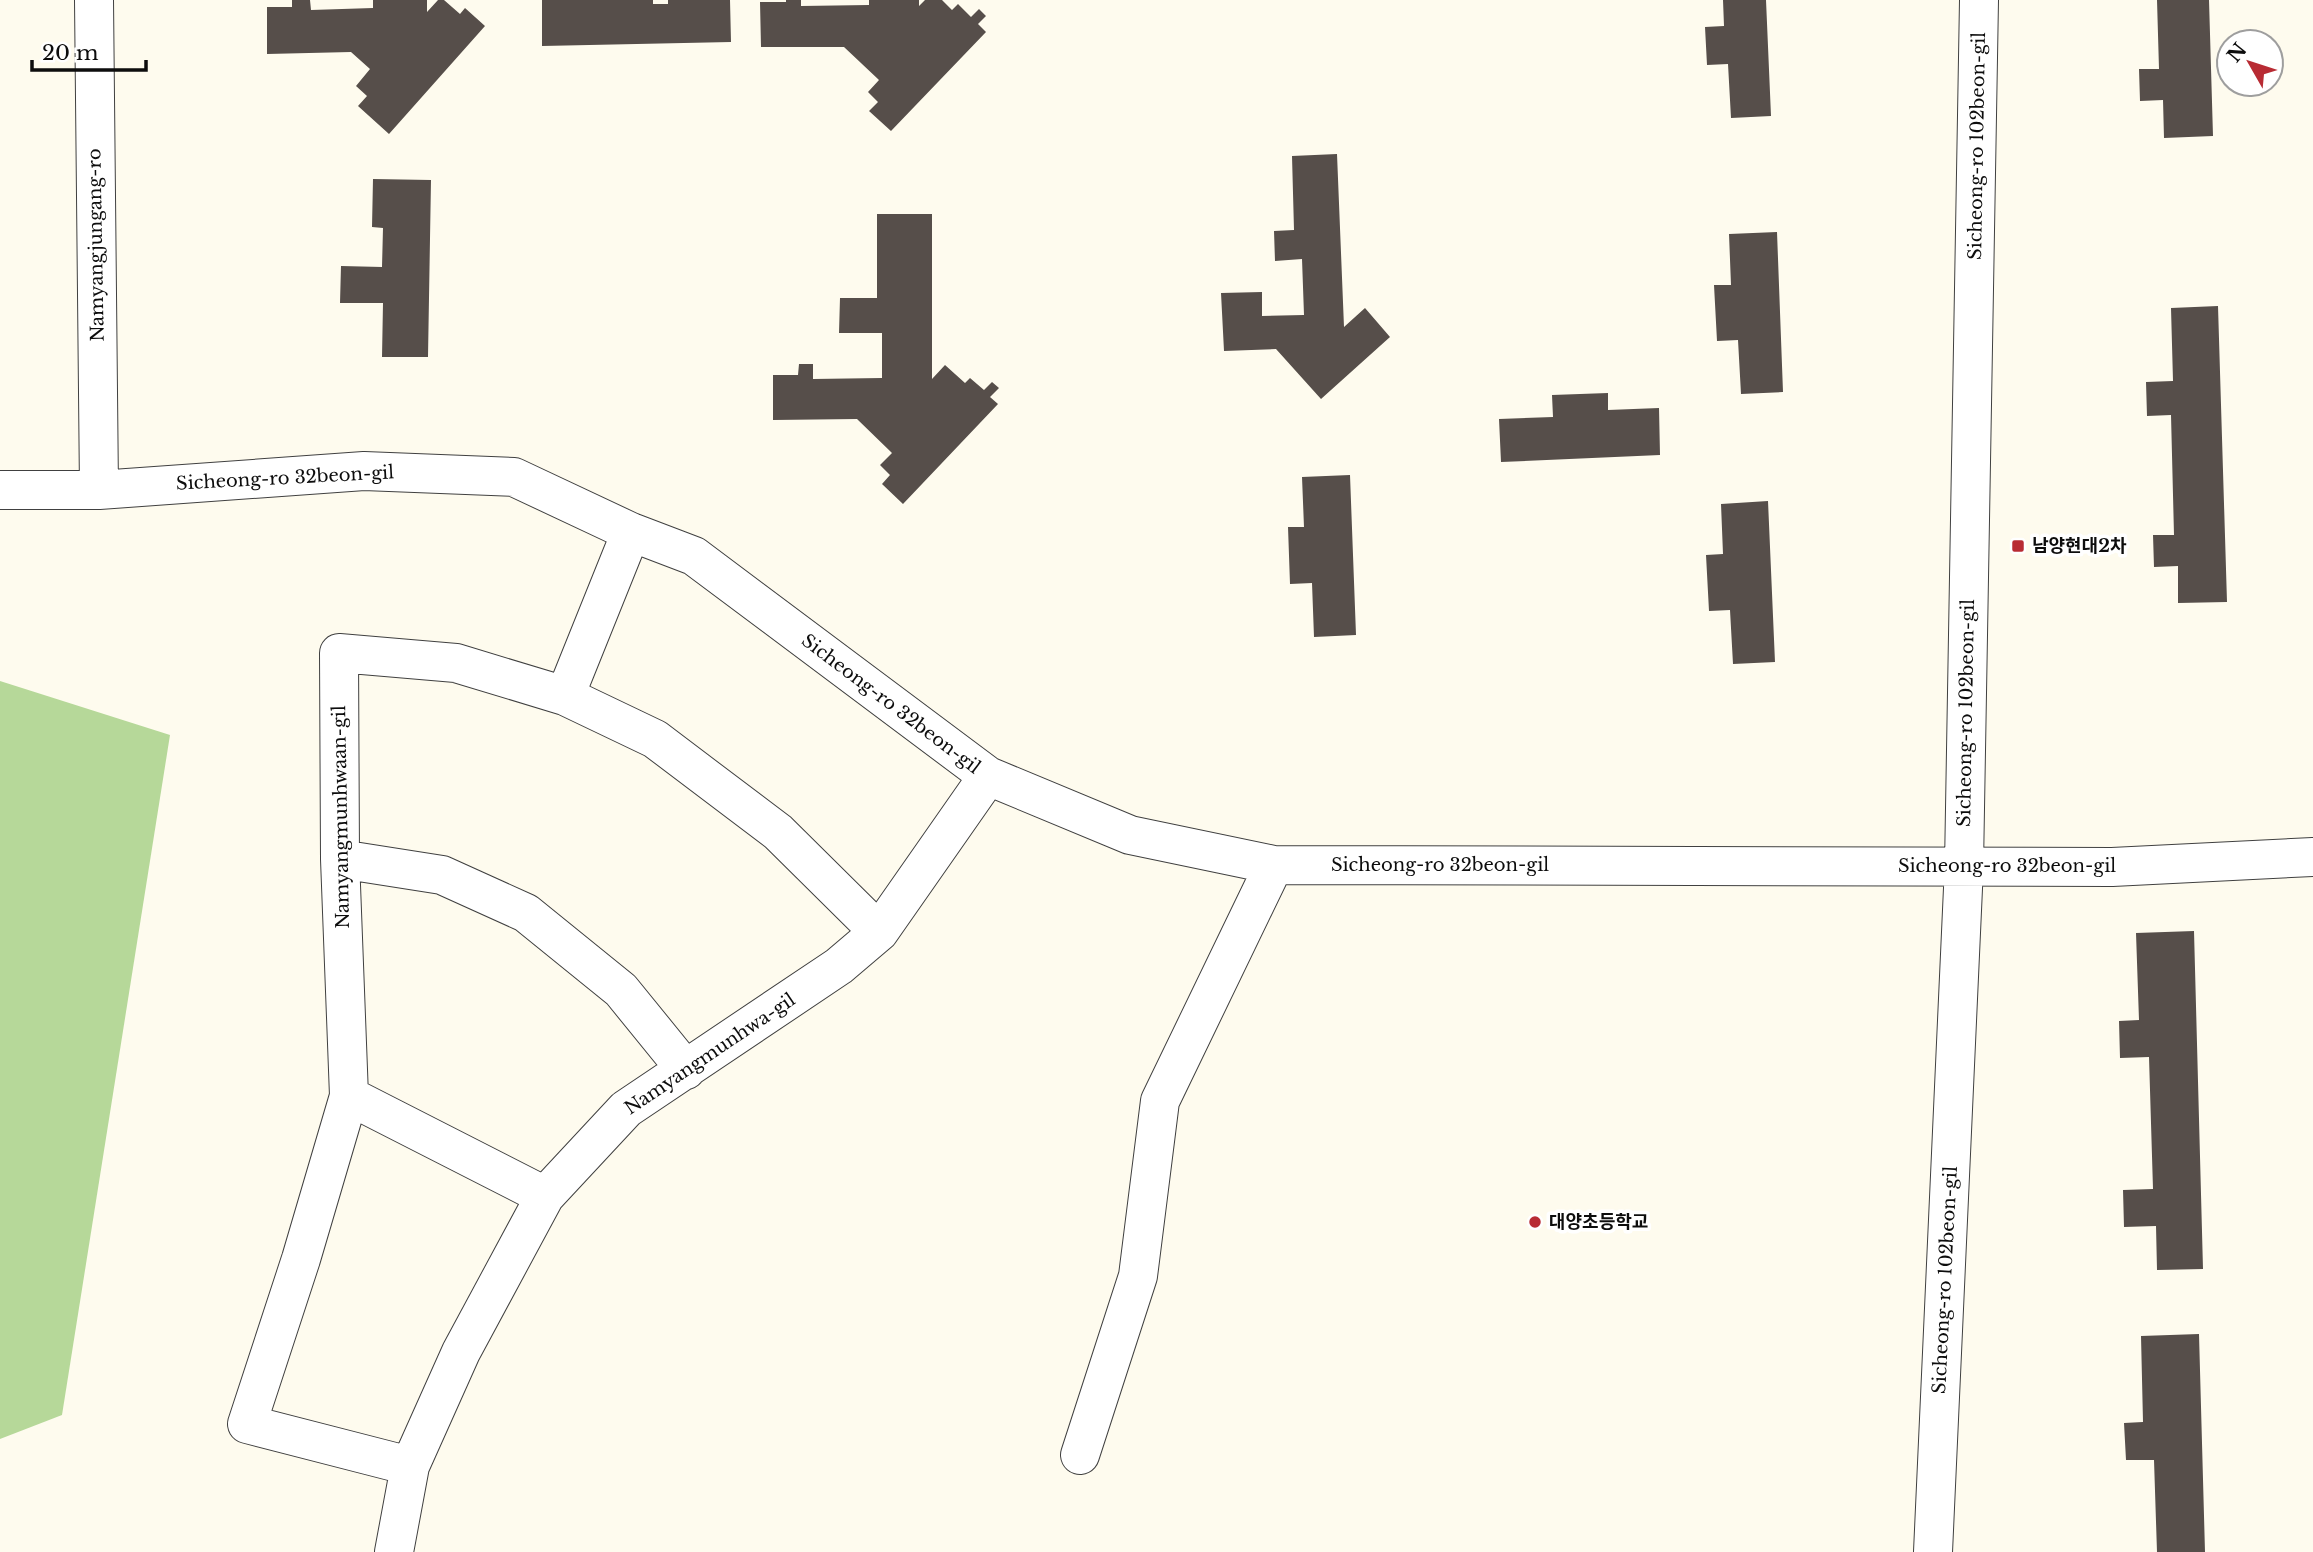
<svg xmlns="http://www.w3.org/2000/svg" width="2313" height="1552" viewBox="0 0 2313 1552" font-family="'Libre Baskerville','Noto Sans KR',serif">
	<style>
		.forest { fill: #b6d899 }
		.building { fill: #564e4a }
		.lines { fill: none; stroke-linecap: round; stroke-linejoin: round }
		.street-casing { stroke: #404040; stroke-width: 40 }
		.street { stroke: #fff; stroke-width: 38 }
		.poi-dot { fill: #b82b33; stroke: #fff; stroke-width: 2.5 }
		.labels { text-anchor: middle; stroke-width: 7; stroke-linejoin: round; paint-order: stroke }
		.street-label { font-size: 18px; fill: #0d0d0d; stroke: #fff }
		.poi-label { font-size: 18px; font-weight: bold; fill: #0d0d0d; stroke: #fff; text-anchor: start }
	</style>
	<rect width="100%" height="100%" fill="#fefbee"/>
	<path class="forest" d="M0,681l170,54 -108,680 -62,24z"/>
	<path class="building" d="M292,0h18l1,10 62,-2v-8h54v12l11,-12h6l16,14 5,-6 20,18 -96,108 -31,-28 9,-10 -11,-10 14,-17 -19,-17 -84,2v-47h25z
		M542,0h111v4h15v-4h62l1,42 -189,4z
		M786,0h15v6l68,-1v-5h50v6l6,-6h17l10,10 6,-6 13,13 8,-8 7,7 -8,8 8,8 -95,99 -22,-20 9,-9 -10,-10 11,-12 -35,-33h-83l-1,-45h26z
		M1723,0h43l5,116 -40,2 -3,-54 -21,1 -2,-38 19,-1z
		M2157,0h52l4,136 -49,2 -1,-38 -23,1 -1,-32h20z
		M1337,154l7,173 21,-19 25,29 -69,62 -45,-50 -52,2 -3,-58 41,-1v24l42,-1 -2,-56 -27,2 -1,-30 20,-1 -2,-74z
		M373,179l58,1 -3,177h-46l1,-54h-43l1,-37 41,1 1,-39 -11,-1z
		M877,214h55v165l13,-14 20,18 5,-5 14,12 8,-8 7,6 -9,9 8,7 -95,100 -21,-20 8,-9 -10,-10 12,-12 -35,-34 -84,1v-45h25l1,-11h14v15l69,-1v-45h-43l1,-35h37z
		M1777,232l6,160 -42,2 -3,-54 -21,1 -3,-56h17l-2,-51z
		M2218,306l9,296 -49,1v-37l-24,1 -1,-32h21l-3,-120 -24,1 -1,-34 27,-1 -2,-73z
		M1608,393v17l51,-2 1,47 -159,7 -2,-43 54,-2 -1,-22z
		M1350,475l6,160 -42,2 -2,-54 -22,1 -2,-57h16l-2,-50z
		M1768,501l7,161 -42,2 -3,-54 -21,1 -3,-56 17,-1 -2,-50z
		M2194,931l9,338 -46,1 -1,-44 -32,1 -1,-37 30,-1 -4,-132 -29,1 -1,-37 20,-1 -3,-87z
		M2199,1334l6,218h-48l-3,-92h-28l-2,-37 19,-1 -2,-86z"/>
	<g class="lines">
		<g class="street-casing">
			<path id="street" d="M94,0l5,490
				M0,490h99l265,-19 150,6 117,55 63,24 294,220 142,59 144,30 838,2 201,-10
				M565,696l66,-164
				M340,859l102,16 84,38 95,77 65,80
				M349,1096l196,100
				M1080,1455l58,-179 22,-175 114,-236
				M410,1466l-163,-42 54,-165 48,-163 -9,-237 -1,-206 117,10 109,33 90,43 123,93 101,100
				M394,1552l16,-86 51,-114 84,-156 81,-87 213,-143 40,-34 109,-156
				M1933,1552l31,-686 15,-866"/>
		</g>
		<use href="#street" class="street"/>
	</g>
	<g class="poi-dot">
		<rect x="2011" y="539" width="14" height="14" rx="3.5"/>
		<circle cx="1535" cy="1222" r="7"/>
	</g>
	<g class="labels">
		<g class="street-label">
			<text transform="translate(1977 146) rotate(-89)" y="6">Sicheong-ro 102beon-gil</text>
			<text transform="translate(96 245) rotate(-91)" y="6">Namyangjungang-ro</text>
			<text transform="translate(285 478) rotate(-3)" y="6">Sicheong-ro 32beon-gil</text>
			<text transform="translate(891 704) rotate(37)" y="6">Sicheong-ro 32beon-gil</text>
			<text transform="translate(1966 713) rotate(-89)" y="6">Sicheong-ro 102beon-gil</text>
			<text transform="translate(341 817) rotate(-91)" y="6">Namyangmunhwaan-gil</text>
			<text x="1440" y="871">Sicheong-ro 32beon-gil</text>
			<text x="2007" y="872">Sicheong-ro 32beon-gil</text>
			<text transform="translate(710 1054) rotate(-34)" y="6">Namyangmunhwa-gil</text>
			<text transform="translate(1945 1280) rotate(-87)" y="6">Sicheong-ro 102beon-gil</text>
		</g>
		<g class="poi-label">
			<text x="2032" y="552">남양현대2차</text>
			<text x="1549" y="1228">대양초등학교</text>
		</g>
	</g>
	<g transform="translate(2250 63) rotate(309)"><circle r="33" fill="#ffffff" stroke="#9e9e9e" stroke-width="2"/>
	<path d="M0-5L12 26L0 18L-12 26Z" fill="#b82b33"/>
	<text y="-10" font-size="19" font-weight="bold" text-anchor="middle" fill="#0d0d0d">N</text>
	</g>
	<path d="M32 60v10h114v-10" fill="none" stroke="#0d0d0d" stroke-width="3.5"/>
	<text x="42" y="60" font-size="21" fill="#0d0d0d" stroke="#ffffff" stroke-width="5" paint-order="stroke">20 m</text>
</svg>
